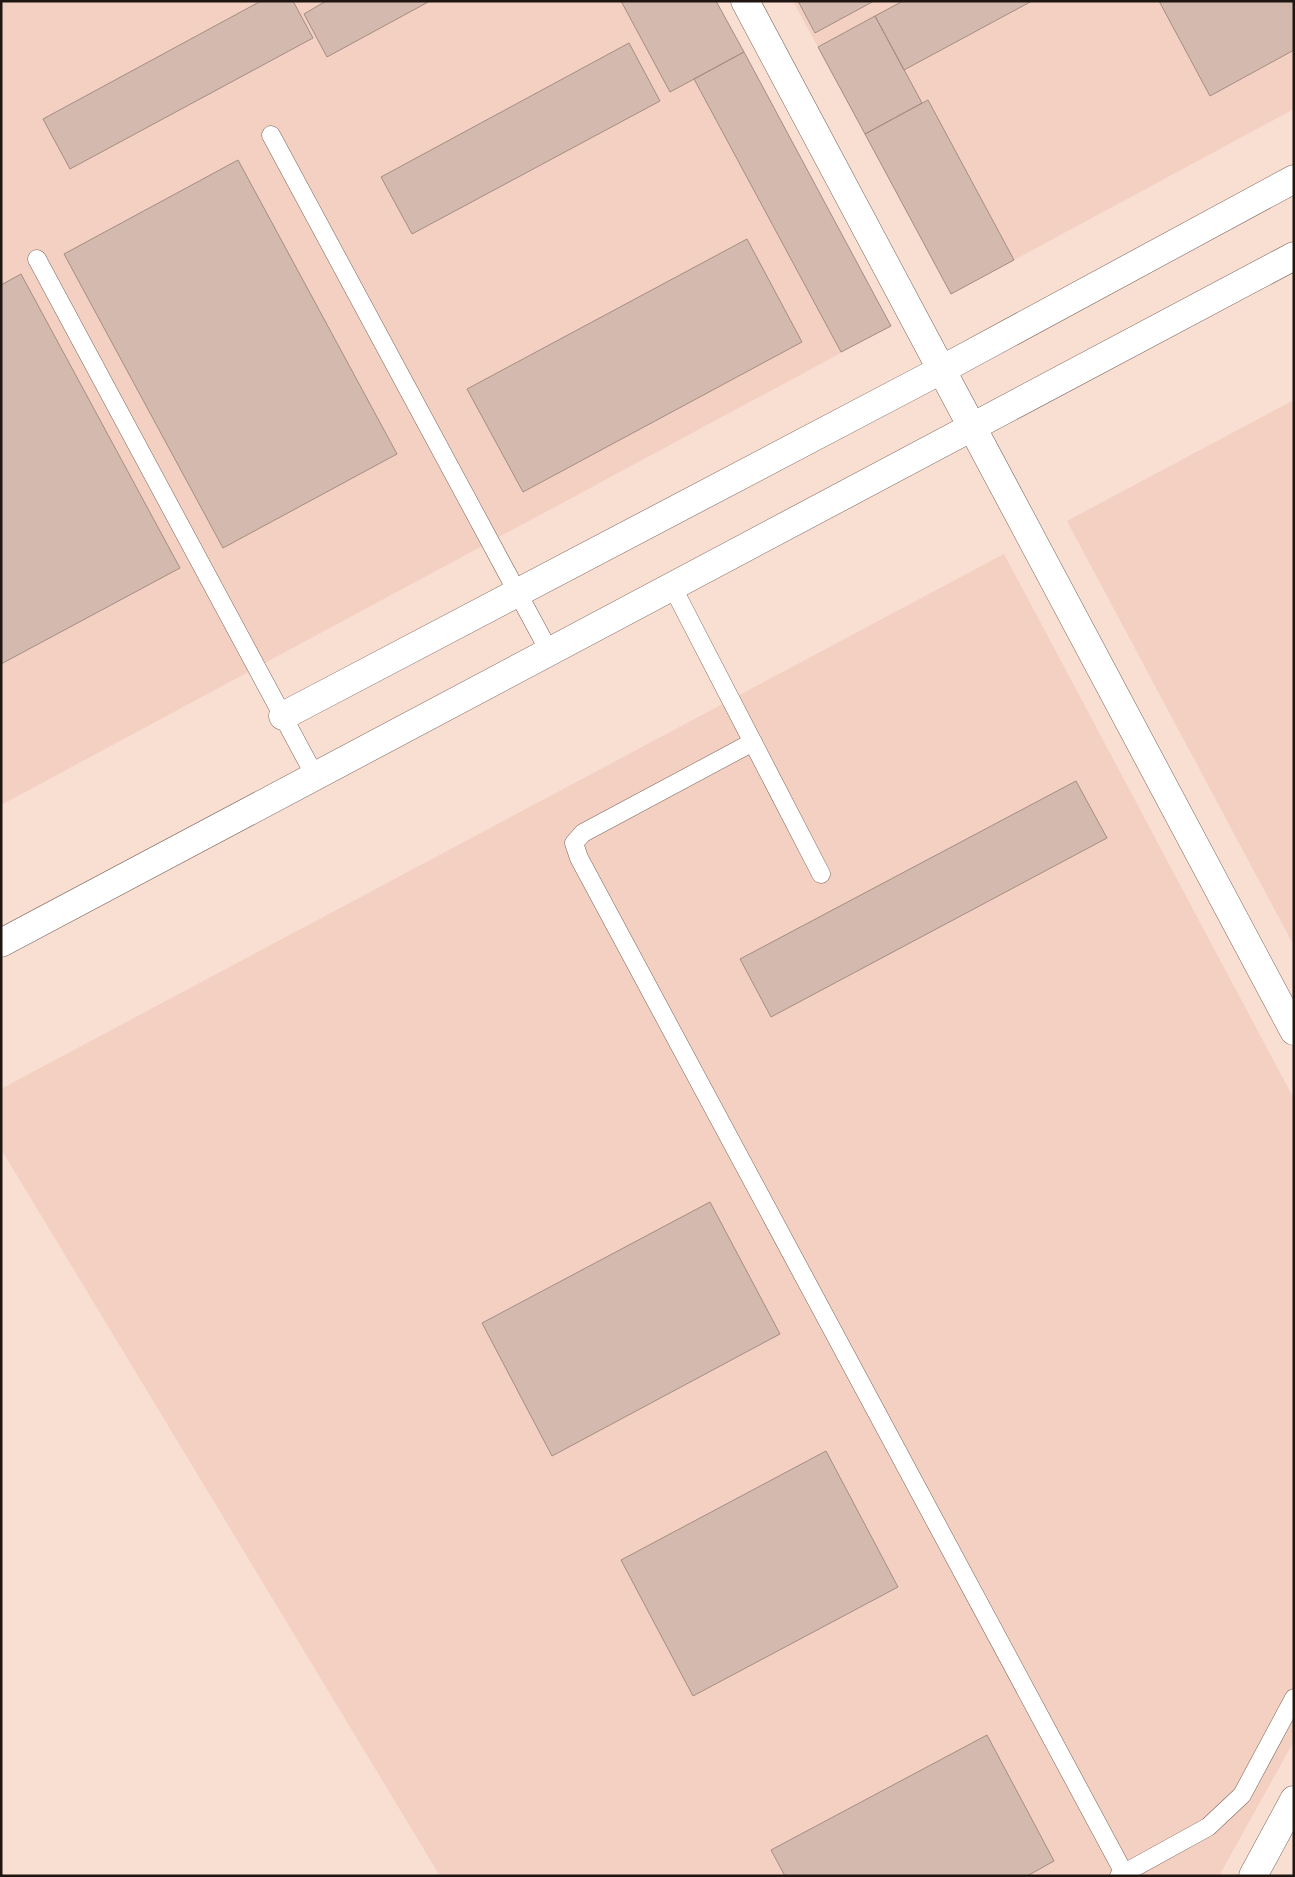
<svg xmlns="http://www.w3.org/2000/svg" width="1295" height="1877" viewBox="0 0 1295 1877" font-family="Lato,sans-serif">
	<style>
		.built { fill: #f3d0c1 }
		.building { fill: #d3b9ae; stroke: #a58d82 }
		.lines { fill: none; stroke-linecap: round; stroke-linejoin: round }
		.service-casing { stroke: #7b645a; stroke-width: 19 }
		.minor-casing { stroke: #7b645a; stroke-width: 29 }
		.service { stroke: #fff; stroke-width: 18 }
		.minor { stroke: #fff; stroke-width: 28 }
	</style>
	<rect width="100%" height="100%" fill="#f9ded2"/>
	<path class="built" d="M1,1h715l175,325 -890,479z
		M793,1h501v108l-343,185z
		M1294,400v546l-227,-425z
		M1004,554l290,545v642l-75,135h-779l-439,-727v-60z"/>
	<path class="building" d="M261,1h32l20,37 -243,131 -27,-50z
		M326,1h104l-103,56 -23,-43z
		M621,1h95l28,51 -74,40z
		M798,1h76l-59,32z
		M903,1h129l-128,69 -29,-54z
		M1159,1h135v49l-84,46z
		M875,16l47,87 -57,31 -47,-87z
		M629,43l31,58 -248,133 -31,-57z
		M744,52l147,274 -50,26 -147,-273z
		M928,100l86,160 -63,34 -86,-160z
		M238,160l159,294 -174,94 -159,-294z
		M747,239l55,103 -279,150 -56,-103z
		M21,274l159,294 -179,96v-379z
		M1076,781l31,57 -336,179 -31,-58z
		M710,1202l70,132 -228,122 -70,-133z
		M826,1451l72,136 -205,109 -72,-136z
		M987,1735l67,126 -27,15h-242l-14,-26z"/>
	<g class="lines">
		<g class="service-casing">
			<path id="service" d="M271,135l278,516
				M37,259l278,517
				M672,586l149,288
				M753,742l-170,91 -9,10 5,15 545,1015
				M1119,1876l89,-49 34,-32 52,-97"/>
		</g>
		<g class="minor-casing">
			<path id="minor" d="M745,1l549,1030
				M283,716l658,-346 353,-191
				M1,943l1293,-687
				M1253,1876l41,-76"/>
		</g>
		<use href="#service" class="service"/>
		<use href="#minor" class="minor"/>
	</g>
	<rect width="1295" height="1877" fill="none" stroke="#1f1612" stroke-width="5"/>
</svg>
